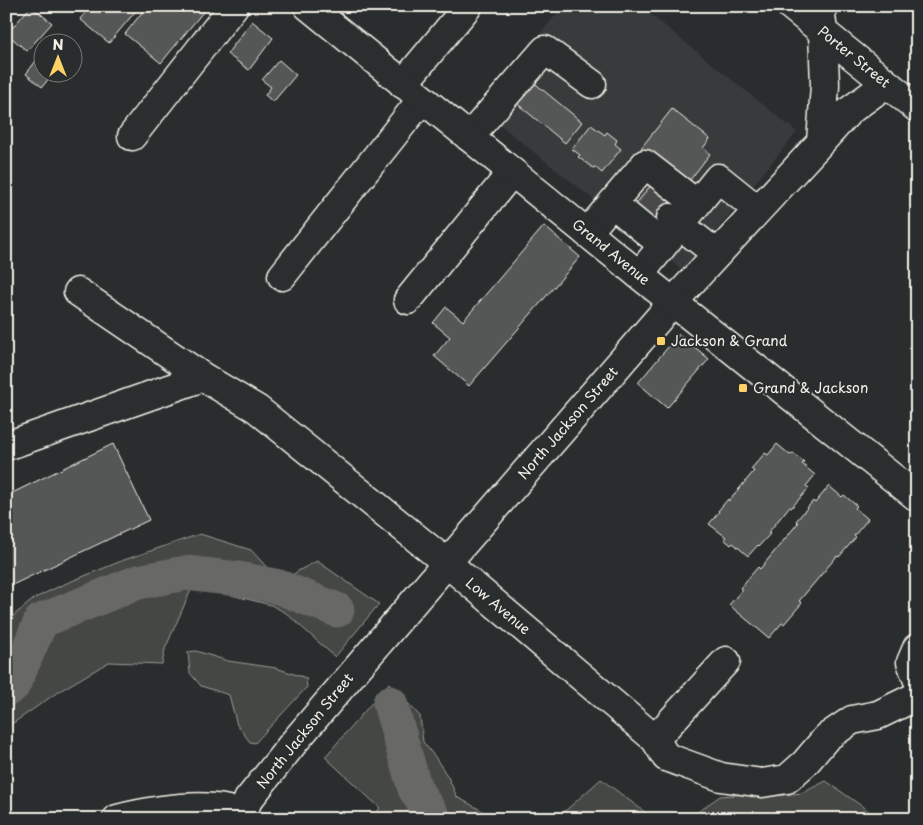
<svg xmlns="http://www.w3.org/2000/svg" width="923" height="825" viewBox="0 0 923 825" font-family="'Playpen Sans',sans-serif">
	<style>
		.built { fill: #373a3a }
		.green { fill: #444645; stroke: #9c9c96 }
		.lines { fill: none; stroke-linecap: round; stroke-linejoin: round }
		.river { stroke: #676866; stroke-width: 35 }
		.building { fill: #555756; stroke: #f4f1e8 }
		.minor-tunnel { stroke: #484a4a; stroke-width: 28; stroke-dasharray: 28 14; stroke-linecap: butt }
		.minor-casing { stroke: #f4f1e8; stroke-width: 31 }
		.major-casing { stroke: #f4f1e8; stroke-width: 31 }
		.minor { stroke: #2a2d2e; stroke-width: 28 }
		.major { stroke: #2a2d2e; stroke-width: 28 }
		.poi-dot { fill: #ffd166; stroke: #2a2d2e; stroke-width: 2 }
		.labels { text-anchor: middle; stroke-width: 4; stroke-linejoin: round; paint-order: stroke }
		.street-label { font-size: 14px; fill: #f4f1e8; stroke: #2a2d2e }
		.poi-label { font-size: 14px; fill: #f4f1e8; stroke: #2a2d2e; text-anchor: start }
	</style>
	<rect width="100%" height="100%" fill="#2a2d2e"/>
	<filter id="ink" filterUnits="userSpaceOnUse"><feTurbulence type="fractalNoise" baseFrequency=".02" numOctaves="2"/><feDisplacementMap in="SourceGraphic" scale="10" xChannelSelector="R" yChannelSelector="G"/><feConvolveMatrix kernelMatrix="1 2 1 2 8 2 1 2 1" color-interpolation-filters="sRGB"/></filter>
	<g filter="url(#ink)">
		<path class="built" d="M563,6h77l157,126 -114,139 -204,-163z"/>
		<path class="green" d="M200,534l51,16 30,33 17,-12 19,-10 62,43 -44,53 -49,-44 -15,-8 -40,-10 -37,-12 -29,66 -3,15 -53,-2 -51,30 -52,36v-100l7,-12 22,-18 27,-13 62,-25z
			M196,651l32,10 48,7 30,10 1,9 -52,56 -5,-1 -13,-17 -8,-30 -28,-9 -11,-13 -2,-21z
			M389,683l31,33 3,26 12,15 13,20 9,20 40,22h-126l9,-11 -55,-51z
			M601,779l53,40h-94l4,-7z
			M826,781l54,38h-192l32,-23 31,-2 21,2 30,-3z"/>
		<g class="lines">
			<path class="river" d="M6,690l7,-5 28,-64 97,-39 48,-9 52,6 41,8 58,23
				M390,703l25,86 19,30"/>
		</g>
		<path class="building" d="M31,6l21,17 -25,28 -20,-17z
			M91,6h49l-31,37 -29,-24z
			M147,6h61l-47,57 -36,-29z
			M252,21l21,17 -24,32 -22,-16z
			M42,53v19h12l-12,15 -16,-13z
			M279,60l17,15 -23,27 -8,-7 6,-8 -9,-7z
			M532,81l50,41 -17,21 -50,-41z
			M672,109l38,30 -7,9 7,6 -24,31 -45,-37z
			M591,125l14,10 2,-3 10,8 -2,4 6,5 -19,24 -7,-6 -2,1 -15,-11 2,-2 -8,-6z
			M657,177l29,23 -28,35 -29,-22z
			M544,226l36,31 -111,129 -35,-30 16,-19 -17,-14 13,-16 17,14z
			M679,334l30,25 -42,49 -29,-25z
			M113,444l36,76 -141,67 -2,-4v-87z
			M777,444l13,11 3,-2 11,9 -2,2 13,11 -9,11 3,2 -18,20 -2,-1 -21,26 2,1 -11,12 -1,-1 -10,11 -15,-13 -2,2 -7,-6 2,-2 -17,-13 10,-12 -1,-1 10,-12 1,2 25,-30 -3,-2 14,-16 3,2z
			M829,486l13,11 2,-2 13,11 -2,2 13,11 -14,17 2,1 -17,20 -2,-1 -38,45 3,2 -18,21 -2,-1 -13,15 -40,-33 13,-15 -2,-2 18,-21 2,2 38,-46 -2,-2 17,-20 2,2z"/>
		<g class="lines">
			<path class="minor-tunnel" d="M644,197l27,21"/>
			<g class="minor-casing">
				<path id="minor" d="M791,6l126,102
					M403,84l65,-78
					M132,136l102,-130
					M469,137l76,-87 47,34
					M821,142l28,-31 37,-27
					M612,203l51,42
					M671,218l46,36
					M587,233l58,-69 52,40
					M639,275l79,-97 40,32
					M282,276l140,-177
					M78,292l125,85 54,32 190,154 208,176 71,-78
					M408,300l104,-128
					M6,446l197,-69
					M917,648l-6,14 6,16
					M655,739l11,18 55,20 41,6 25,-4 18,-16 22,-26 25,-17 26,-5 39,-19
					M117,819c32,-8 65,-14 98,-11 9,0 18,4 27,6
					M241,819l7,-19 47,-59 163,-191 215,-248 148,-160 4,-57 -2,-53 -3,-26"/>
			</g>
			<g class="major-casing">
				<path id="major" d="M308,6l331,269 278,222"/>
			</g>
			<use href="#minor" class="minor"/>
			<use href="#major" class="major"/>
		</g>
	</g>
	<g class="poi-dot">
		<rect x="656" y="336" width="10" height="10" rx="2.5"/>
		<rect x="738" y="383" width="10" height="10" rx="2.5"/>
	</g>
	<g class="labels">
		<g class="street-label">
			<text transform="translate(854 57) rotate(39)" y="5">Porter Street</text>
			<text transform="translate(611 252) rotate(39)" y="5">Grand Avenue</text>
			<text transform="translate(568 423) rotate(-49)" y="5">North Jackson Street</text>
			<text transform="translate(498 606) rotate(40)" y="5">Low Avenue</text>
			<text transform="translate(305 731) rotate(-51)" y="5">North Jackson Street</text>
		</g>
		<g class="poi-label">
			<text x="671" y="346">Jackson &amp; Grand</text>
			<text x="753" y="393">Grand &amp; Jackson</text>
		</g>
	</g>
	<rect width="923" height="825" fill="none" stroke="#2a2d2e" stroke-width="25"/>
	<rect x="12" y="12" width="898" height="800" fill="none" stroke="#f4f1e8" stroke-width="2" filter="url(#ink)"/>
	<g transform="translate(58 58)"><circle r="24" fill="#2a2d2e" stroke="#7b7b78"/>
	<path d="M0-4L9 19L0 12L-9 19Z" fill="#ffd166"/>
	<text y="-8" font-size="14" font-weight="bold" text-anchor="middle" fill="#f4f1e8">N</text>
	</g>
</svg>
